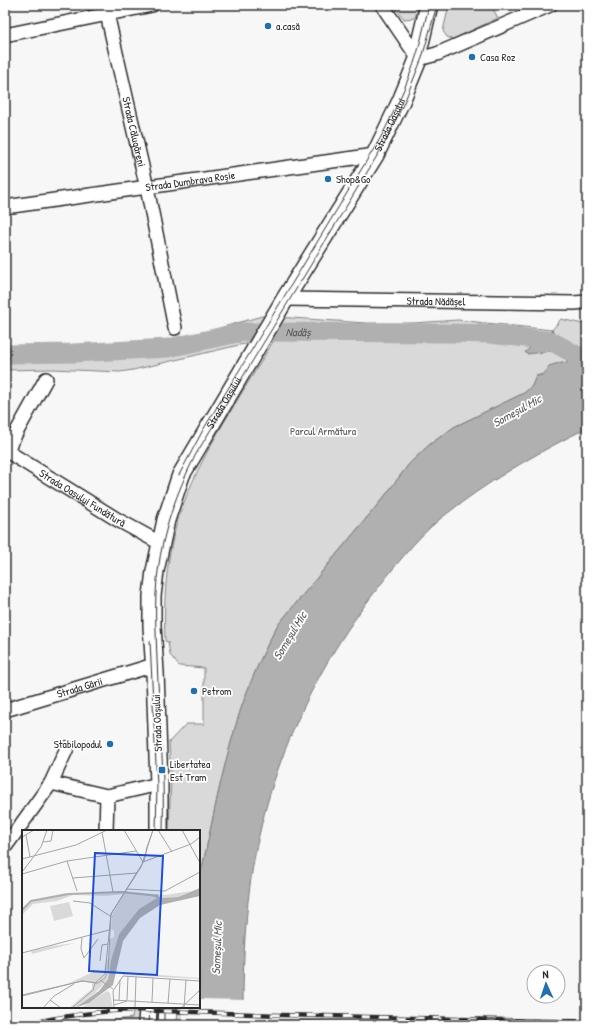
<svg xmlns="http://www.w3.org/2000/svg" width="592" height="1030" viewBox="0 0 592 1030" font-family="'Patrick Hand',sans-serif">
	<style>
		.green { fill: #d9d9d9; stroke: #828282 }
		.water { fill: #b0b0b0; stroke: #7b7b7b }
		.pier { fill: #f7f7f7 }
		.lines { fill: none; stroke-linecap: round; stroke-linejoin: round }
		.river { stroke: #b0b0b0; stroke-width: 19 }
		.minor-casing { stroke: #2b2b2b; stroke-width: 16 }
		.major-casing { stroke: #2b2b2b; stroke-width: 20 }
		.minor { stroke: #fff; stroke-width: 13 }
		.major { stroke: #fff; stroke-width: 17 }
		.tram { stroke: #2b2b2b; stroke-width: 1 }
		.rail-casing { stroke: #2b2b2b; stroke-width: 4.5 }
		.rail { stroke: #fff; stroke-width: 3; stroke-dasharray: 9; stroke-linecap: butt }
		.poi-dot { fill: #1f6fb2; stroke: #fff; stroke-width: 1.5 }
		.labels { text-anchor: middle; stroke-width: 3.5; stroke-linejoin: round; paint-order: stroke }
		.poi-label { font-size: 11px; fill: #2b2b2b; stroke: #fff; text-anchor: start }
		.street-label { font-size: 11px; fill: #2b2b2b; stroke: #fff }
		.park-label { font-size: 11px; fill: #565656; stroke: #fff }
		.water-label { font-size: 12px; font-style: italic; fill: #5a5a5a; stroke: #fff }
		.inset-river { fill: none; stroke: #b0b0b0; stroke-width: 2 }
		.inset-road { fill: none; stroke: #a5a5a5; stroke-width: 1 }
		.view { fill: #1d4ed8; fill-opacity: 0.15; stroke: #1d4ed8; stroke-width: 2 }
		.inset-edge { fill: none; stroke: #2b2b2b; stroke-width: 2 }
	</style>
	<rect width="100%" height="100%" fill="#f7f7f7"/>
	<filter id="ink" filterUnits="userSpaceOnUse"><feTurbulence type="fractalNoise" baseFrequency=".025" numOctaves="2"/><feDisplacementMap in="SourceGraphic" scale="8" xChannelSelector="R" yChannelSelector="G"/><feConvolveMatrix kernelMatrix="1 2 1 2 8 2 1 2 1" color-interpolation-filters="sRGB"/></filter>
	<g filter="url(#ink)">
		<path class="green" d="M393,5h26l-4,13 -11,1z
			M449,5h42l7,13 -45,21 -6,-2 -4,-6z
			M262,316l104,7h47l45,-3 94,10 9,-11 26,6v31l-24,-15 -11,-10 -13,21 12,-1 18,10 -2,2 -5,-1 -19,12 -7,2 -4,10 -8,7 -70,34 -25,18 -20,19 -25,33 -107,129c-19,36 -35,74 -45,113 -12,41 -20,84 -29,125l-4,13v-46h-30l2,-56 -2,-33 17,-18h18v-56l-25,-2 -9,-11 -2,-13 -3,-1v-2c-2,-44 2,-92 18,-134 21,-57 60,-112 91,-165l-35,5 -106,25 -13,2 -68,-3 -47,1v-22l154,-3z
			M134,1007h49l1,18h-112l60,-7z
			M271,1020l253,5h-250z"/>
		<path class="water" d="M552,330l11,11 24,15v72c-51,25 -102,55 -147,91 -24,19 -47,50 -66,74 -74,96 -120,211 -128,332 -3,33 -3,67 -3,100h-59l-1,-18h16v-130l4,-13c9,-41 17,-84 29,-125 10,-39 26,-77 45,-113l107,-129 25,-33 20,-19 25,-18 70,-34 8,-7 4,-10c7,0 11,-4 13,-10l13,-4 5,1 2,-2 -18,-10 -24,3 -2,-2z"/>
		<path class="pier" d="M199,999l46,1v21l-63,-2 -1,-12h18z"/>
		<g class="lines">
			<path class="river" id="s1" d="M5,354l68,-1 95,-5 75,-16 204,1 43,1 61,7 15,8 21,12"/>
			<g class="minor-casing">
				<g id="minor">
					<path id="s2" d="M105,5l42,183 28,140"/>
					<path d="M382,5l34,50 6,3 15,-4 113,-49"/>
					<path d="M5,35l147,-30"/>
					<path id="s3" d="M5,207l370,-52"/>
					<path id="s4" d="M285,299l289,4 13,-1"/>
					<path id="s5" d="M5,450l113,70 42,23"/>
					<path d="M6,451l40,-72"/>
					<path id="s6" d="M5,710l149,-45"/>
					<path d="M51,783l56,13"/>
					<path d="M106,831l1,-35 52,-12"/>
					<path d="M5,847l46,-64 16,-35"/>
				</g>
			</g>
			<g class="major-casing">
				<g id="major">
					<path id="s7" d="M159,831v-47l-4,-112 -3,-46v-30l3,-25 11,-51 15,-45 104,-176 90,-144 26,-54 18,-44 -1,-5 11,-47"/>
					<path d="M147,1025l1,-18"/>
					<path d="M167,1025l1,-18"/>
				</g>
			</g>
			<use href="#minor" class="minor"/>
			<use href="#major" class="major"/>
			<path class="tram" d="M179,475l24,-45 178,-293c16,-31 32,-64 40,-98 3,-11 5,-23 8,-34
				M150,641l7,144 -1,46
				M163,831c2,-57 -4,-115 -6,-172 -1,-29 -3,-59 1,-88 5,-41 19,-80 38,-117l190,-313 20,-43 16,-40 15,-53
				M149,1025l1,-18
				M164,1025v-18"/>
			<g class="rail-casing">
				<path id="rail" d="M20,1025c38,-8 75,-14 113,-15l148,5 306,7"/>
			</g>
			<use href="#rail" class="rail"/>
		</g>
	</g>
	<g class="poi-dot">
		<circle cx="268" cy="26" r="4"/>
		<circle cx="472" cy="57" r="4"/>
		<circle cx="328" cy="179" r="4"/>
		<circle cx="194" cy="691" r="4"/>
		<circle cx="110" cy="744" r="4"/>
		<rect x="158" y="766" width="8" height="8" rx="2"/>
	</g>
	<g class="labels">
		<g class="poi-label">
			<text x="276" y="30">a.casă</text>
			<text x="480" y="61">Casa Roz</text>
			<text x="336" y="183">Shop&amp;Go</text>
			<text x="202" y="695">Petrom</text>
			<text x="102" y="748" text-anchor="end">Stabilopodul</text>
			<text x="170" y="768">Libertatea<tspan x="170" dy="13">Est Tram</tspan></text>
		</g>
		<g class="street-label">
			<text dy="4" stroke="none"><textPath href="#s7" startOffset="768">Strada Oașului</textPath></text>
			<text dy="4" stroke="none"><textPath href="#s2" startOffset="130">Strada Călugăreni</textPath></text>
			<text dy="4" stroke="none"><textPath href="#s3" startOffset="187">Strada Dumbrava Roșie</textPath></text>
			<text dy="4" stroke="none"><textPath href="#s4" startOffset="151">Strada Nădășel</textPath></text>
			<text dy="4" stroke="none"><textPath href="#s7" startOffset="444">Strada Oașului</textPath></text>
			<text dy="4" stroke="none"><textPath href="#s5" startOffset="91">Strada Oașului Fundătură</textPath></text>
			<text dy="4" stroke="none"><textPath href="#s6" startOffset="78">Strada Gării</textPath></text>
			<text transform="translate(157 723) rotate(-92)" y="4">Strada Oașului</text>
		</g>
		<g class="park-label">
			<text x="323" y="435">Parcul Armătura</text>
		</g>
		<g class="water-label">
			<text dy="4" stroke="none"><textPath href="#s1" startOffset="295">Nadăș</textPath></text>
			<text transform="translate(517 411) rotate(-29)" y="4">Someșul Mic</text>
			<text transform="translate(290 636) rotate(-59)" y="4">Someșul Mic</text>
			<text transform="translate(217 948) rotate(-88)" y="4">Someșul Mic</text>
		</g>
	</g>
	<g transform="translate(22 830)">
		<rect width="178" height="178" fill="#f7f7f7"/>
		<path d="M101,61l43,4 25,-4 -13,6 -17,1 -5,-4 2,4 -19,11 -20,25 -8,26 -3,19 -13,14 -20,15h-6l23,-19v-8l-23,2 24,-11 11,-1 2,-11 3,-1 1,-20 4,-2v-6l-3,-2 1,-14 12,-21 -18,2 -33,-1 -16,6 -24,3 -11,11v-6l10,-9 33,-7h46zM47,72l4,14 -19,5 -4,-15zM53,113l-43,11 -1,-3 21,-5zM98,142l80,6v1l-77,-4zM85,161l3,2 3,15h-32z" fill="#d9d9d9"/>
		<path d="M178,58v8l-40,9 -20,13 -17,23 -10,44 -24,18 -14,5 24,-17 9,-12 3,-19 8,-26 20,-25 18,-11 -4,-2 3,-2 5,4 17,-1z" fill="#b0b0b0"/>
		<path class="inset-river" d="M0,80l9,-9 38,-7 52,-2 37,4"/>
		<path class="inset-road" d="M102,0l19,32 48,-18 9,-7M136,0l14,22M160,0l18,33M80,2l11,60M4,5l4,22M0,7l12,-7M21,12l8,-1 2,-11M124,20l7,-20M0,29l54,-14 31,-15M45,31l10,30M0,42l19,-25 6,-17M0,44l45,-13 69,-10M51,48l64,-5M104,59l39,2 35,-19M51,71l17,2 20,13M60,107l-1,12 3,9 14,-19M0,123l87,-23M78,131l2,-16 6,-1M78,150l13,9M73,153l10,-9 6,-60 33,-53 3,-12M0,165l60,-14 15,2M0,166l60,-15 16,2 7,-5 3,-7 3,-57 30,-47 12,-37M28,170l11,8M91,170l87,5M97,170l1,-20M105,170l1,-24M130,172l1,-24M146,173l2,-24M92,175l13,-4M21,178l11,-12 20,-12M50,178l21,-18 2,-7M92,178l-1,-17 10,-15 77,5M113,178l1,-31M159,178l19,-18M162,178l2,-28"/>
		<path class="view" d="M73,23l68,3 -6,119 -68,-4z"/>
		<rect width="178" height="178" class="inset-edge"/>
	</g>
	<rect width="592" height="1030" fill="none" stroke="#fff" stroke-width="20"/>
	<rect x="10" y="10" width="572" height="1010" fill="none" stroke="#2b2b2b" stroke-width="1.5" filter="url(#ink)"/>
	<g transform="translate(546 984) rotate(357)"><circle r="19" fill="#ffffff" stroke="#aaaaaa"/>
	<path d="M0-3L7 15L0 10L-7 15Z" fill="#1f6fb2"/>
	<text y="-6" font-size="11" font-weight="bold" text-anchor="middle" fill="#2b2b2b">N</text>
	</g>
</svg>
